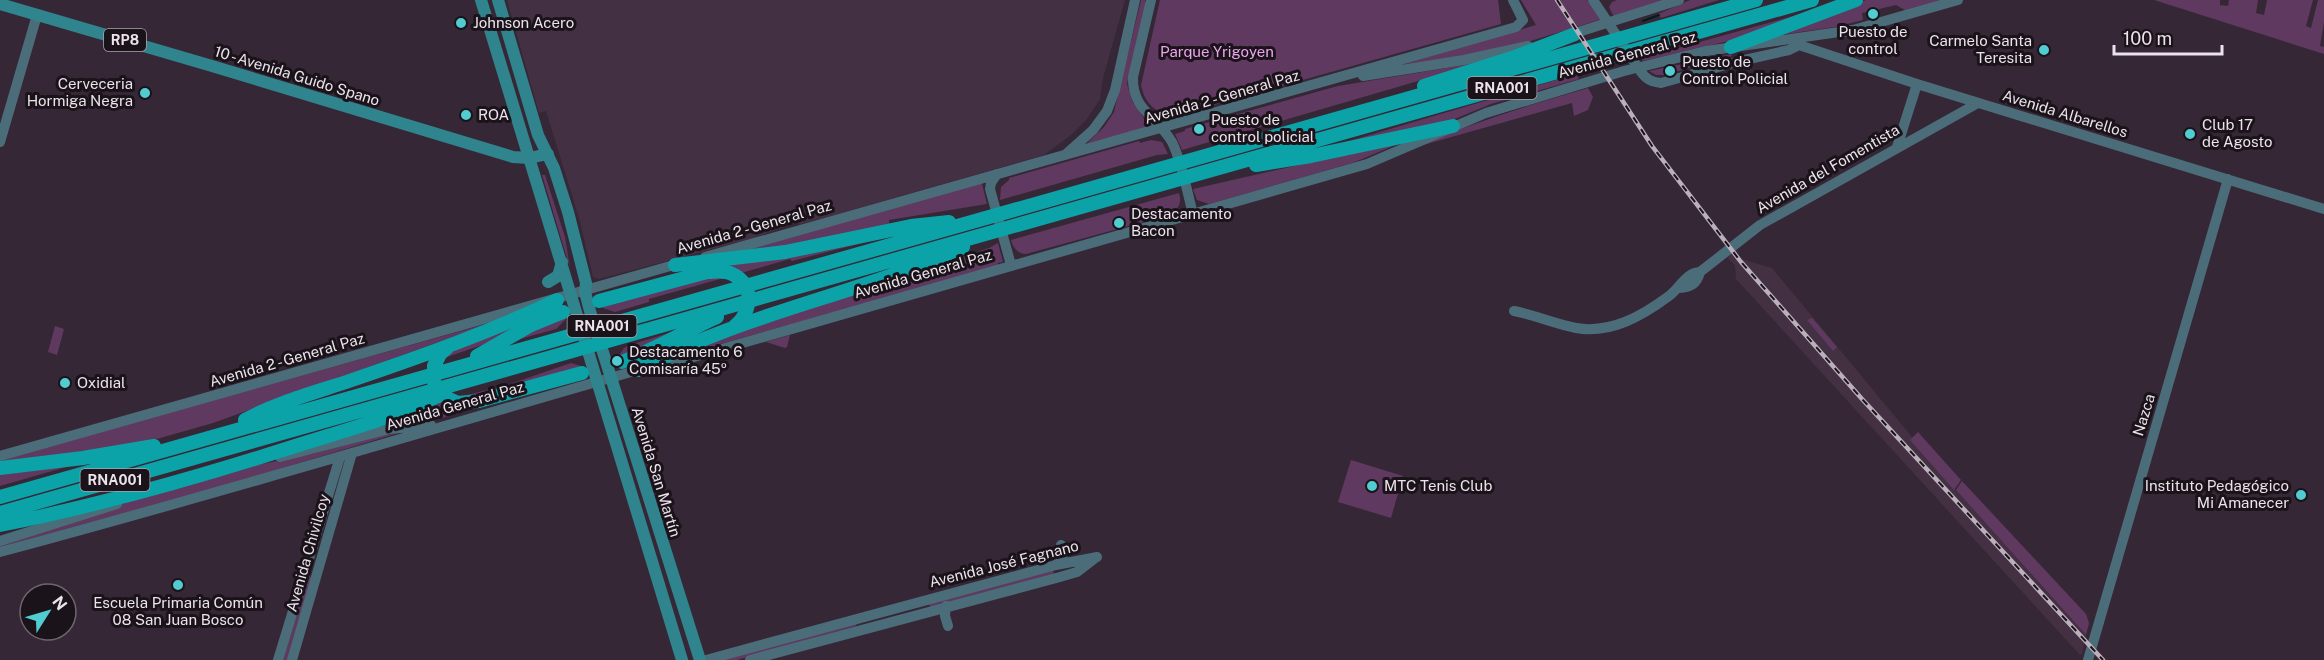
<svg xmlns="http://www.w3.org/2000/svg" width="2324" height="660" viewBox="0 0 2324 660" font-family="'Public Sans',sans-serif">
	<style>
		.built { fill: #433043 }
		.green { fill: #603960 }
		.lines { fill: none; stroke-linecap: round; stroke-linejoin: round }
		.stream { stroke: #001d1e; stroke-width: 2 }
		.secondary { stroke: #4b6d7a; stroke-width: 10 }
		.primary { stroke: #30848e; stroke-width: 12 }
		.highway { stroke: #0ba3a8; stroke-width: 14 }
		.rail-casing { stroke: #bbafbb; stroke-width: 4.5 }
		.rail { stroke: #1a1319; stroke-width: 2; stroke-dasharray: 7; stroke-linecap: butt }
		.poi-dot { fill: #51ccd1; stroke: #1a1319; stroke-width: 2 }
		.labels { text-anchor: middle; stroke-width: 6; stroke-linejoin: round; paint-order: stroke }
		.shield { fill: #1a1319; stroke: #ada4ad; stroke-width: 1.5 }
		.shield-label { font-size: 14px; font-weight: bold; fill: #ece2ec }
		.poi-label { font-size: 15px; fill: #ece2ec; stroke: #1a1319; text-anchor: start }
		.park-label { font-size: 15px; fill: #eda5ed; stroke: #1a1319 }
		.street-label { font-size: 15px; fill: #ece2ec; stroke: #1a1319 }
	</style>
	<rect width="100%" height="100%" fill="#362736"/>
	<path class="built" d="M507,0h618l-22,78 -3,21 -14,21 -15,15 -27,20 -245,70 -1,-3 -47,17 -152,40 -6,-2 -14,-59 -33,-107 -7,2z
		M1734,251h3l4,8 31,9 184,222 130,145 -4,19 -2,1 -344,-376 -1,-14 -8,-7z"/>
	<path class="green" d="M1141,0h4v9l-18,75 5,17 18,26 -63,16 17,-16 10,-15z
		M1160,0h338l3,24 -326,92c-20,-3 -30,-12 -34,-31z
		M1521,0h66l15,19 -81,25 -44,10 -78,11 137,-40z
		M1617,0h50l-53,17 -5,-10 3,-5z
		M1690,0h29l-58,18 -3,-4z
		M1866,0h74l-35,10 -9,-5 -34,8 1,7 -28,7 -63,9z
		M2154,0h66v5l8,1 1,-6h29l-2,13 8,2 3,-15h46l-7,26 5,2 7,-28h6v22l-4,24 4,1v7z
		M1829,6l-96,34 -90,21 -3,-5 38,-8z
		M1731,54l1,2 -68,19h-8l-7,-4z
		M1483,62l-301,88 -7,-16 10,-3v-2l153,-43z
		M1576,74l3,5 -88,25 -51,21 -131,28z
		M1588,88l5,9 -5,13 -14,6 -2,-13 -156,44c56,-24 113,-42 172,-59z
		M1151,140l11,2 6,12 -11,1 -157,45 1,-13 8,-7v-2l130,-37 1,2z
		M1405,141l-50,21 -146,42 -12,-4 -4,-11z
		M542,175h3l20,62 5,31z
		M978,184h4l5,20 -98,16v4l-113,24 -38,4z
		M1179,193c3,10 0,17 -11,20l1,2 -143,39c-9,0 -13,-7 -15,-14z
		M870,241l-78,20 -2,-2 -49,14 -16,-9z
		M998,243l5,19 -5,1v3l-313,88 24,-12 280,-94z
		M727,277l-78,22v3l-34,10 -12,-4 -2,-4 95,-25z
		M535,315l-50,29 -41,14 3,-4z
		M565,315l1,4 -10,10 -47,13z
		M1812,318l25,29 -4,4 -26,-31z
		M500,320l-287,103 -81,23 -130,16 -1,-2z
		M55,326l9,3 -7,26 -9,-3z
		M672,332l-53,27 -1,-2 6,-9 6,-3z
		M790,335l-3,12 -2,1 -19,-6z
		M571,363l10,3 1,4 -108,28h-18l54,-14z
		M441,401l18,8h9l-26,9 -48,5 -38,11z
		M1918,432l43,48 -7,10 -44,-50z
		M399,433l-193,58 -206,56v-3l141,-46 116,-33 55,-11 68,-18z
		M1351,460l52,16 -12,42 -53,-16z
		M67,466l-1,1 -66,19v-14z
		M1962,481l124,133 3,9 -3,12 -130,-145z
		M1053,570l1,4 -124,33 -1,-3z
		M309,575l2,3 -24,82h-4z
		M857,623l-1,3 -119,34h-14z"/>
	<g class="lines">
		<path class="stream" d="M1643,21l16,-6"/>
		<path class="secondary" d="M1151,0l-18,77c-1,34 24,39 39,65 10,20 15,50 21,72
			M1593,0l48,72c6,8 11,10 20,11l79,-22 49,-11 10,-5
			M1846,32l112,-32
			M1569,35l110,-35
			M1799,45l118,39 407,125
			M1363,76l101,-16 64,-14
			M0,142l37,-127
			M1897,147l20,-63
			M1065,155l28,-25 14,-19 8,-21 20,-90
			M997,174l-6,9 -1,6 21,76
			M705,257l811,-230 7,-7 -10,-20
			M1679,288c12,-1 18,-4 21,-16
			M1514,311c21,4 41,13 62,17 35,6 66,-12 93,-32 12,-9 16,-23 31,-24l60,-47 218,-122
			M0,456l681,-193
			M280,457l110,-28 41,-4
			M0,541l117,-37
			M0,552c214,-57 425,-121 638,-182l21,-3 708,-203 119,-51 138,-42 82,-20 147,-21
			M1056,565l7,-10 -2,-10
			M946,606l-1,10 3,10
			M278,660l62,-203
			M292,660l60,-207
			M706,660l350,-95 41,-8
			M750,660l310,-83 17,-5 17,-13
			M2088,660l140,-481"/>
		<path class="primary" d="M481,0l201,660
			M498,0l40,135 16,33 14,44 18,71 -1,9 5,19 110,349
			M0,4l212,62 301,91 16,1 19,-4
			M548,282l10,-6 4,-14"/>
		<path class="highway" d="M1731,47l125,-47
			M1424,86l88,-28 63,-24
			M1256,165l55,-9 142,-30
			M675,265l110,-13 126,-26 38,-4
			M599,301l108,-29c9,0 17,-2 25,2 23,10 20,38 3,52
			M447,348l-7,6 -6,12v16l9,14 15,7 21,-2 103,-28
			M477,356l54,-31 32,-13
			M622,362c33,-12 63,-31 95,-45
			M638,370c102,-56 219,-75 325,-123
			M245,420c33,-18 72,-28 107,-40 70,-24 139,-48 205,-80
			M0,468l83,-10 71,-12
			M0,497l1756,-497
			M0,513l1812,-513
			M0,525c97,-19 192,-46 286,-76 52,-17 105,-30 154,-54"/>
		<g class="rail-casing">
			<path id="rail" d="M1557,0l95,146 89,116 121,137 241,261"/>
		</g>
		<use href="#rail" class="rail"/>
	</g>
	<g class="poi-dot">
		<circle cx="1873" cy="14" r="6"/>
		<circle cx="461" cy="23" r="6"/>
		<circle cx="2044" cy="50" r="6"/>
		<circle cx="1670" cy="71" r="6"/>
		<circle cx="145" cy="93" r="6"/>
		<circle cx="466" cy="115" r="6"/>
		<circle cx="1199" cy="129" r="6"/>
		<circle cx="2190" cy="134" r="6"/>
		<circle cx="1119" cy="223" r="6"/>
		<circle cx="617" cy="361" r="6"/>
		<circle cx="65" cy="383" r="6"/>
		<circle cx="1372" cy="486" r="6"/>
		<circle cx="2301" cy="495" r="6"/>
		<circle cx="178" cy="585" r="6"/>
	</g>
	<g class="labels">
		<g class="shield">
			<rect x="104" y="29" width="42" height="22" rx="4.5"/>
			<rect x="1467.5" y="77" width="69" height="22" rx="4.5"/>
			<rect x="567.5" y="315" width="69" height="22" rx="4.5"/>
			<rect x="80.5" y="469" width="69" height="22" rx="4.5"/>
		</g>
		<g class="shield-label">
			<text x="125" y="45">RP8</text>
			<text x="1502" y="93">RNA001</text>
			<text x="602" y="331">RNA001</text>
			<text x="115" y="485">RNA001</text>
		</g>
		<g class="poi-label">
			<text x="473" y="28">Johnson Acero</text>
			<text x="1873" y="37" text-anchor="middle">Puesto de<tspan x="1873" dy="17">control</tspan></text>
			<text x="2032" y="46" text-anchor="end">Carmelo Santa<tspan x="2032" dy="17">Teresita</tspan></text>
			<text x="1682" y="67">Puesto de<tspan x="1682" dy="17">Control Policial</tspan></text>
			<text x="133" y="89" text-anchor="end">Cerveceria<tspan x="133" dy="17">Hormiga Negra</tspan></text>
			<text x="478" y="120">ROA</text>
			<text x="1211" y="125">Puesto de<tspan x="1211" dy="17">control policial</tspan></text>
			<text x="2202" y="130">Club 17<tspan x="2202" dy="17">de Agosto</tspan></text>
			<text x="1131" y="219">Destacamento<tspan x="1131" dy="17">Bacon</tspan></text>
			<text x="629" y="357">Destacamento 6<tspan x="629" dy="17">Comisaría 45º</tspan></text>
			<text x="77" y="388">Oxidial</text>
			<text x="1384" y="491">MTC Tenis Club</text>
			<text x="2289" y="491" text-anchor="end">Instituto Pedagógico<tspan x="2289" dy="17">Mi Amanecer</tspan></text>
			<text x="178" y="608" text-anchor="middle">Escuela Primaria Común<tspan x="178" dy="17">08 San Juan Bosco</tspan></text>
		</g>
		<g class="park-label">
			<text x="1217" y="57">Parque Yrigoyen</text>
		</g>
		<g class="street-label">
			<text transform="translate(1627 55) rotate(-15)" y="5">Avenida General Paz</text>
			<text transform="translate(297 76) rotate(17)" y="5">10 - Avenida Guido Spano</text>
			<text transform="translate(1222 97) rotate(-16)" y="5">Avenida 2 - General Paz</text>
			<text transform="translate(2065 114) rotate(17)" y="5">Avenida Albarellos</text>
			<text transform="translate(1828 169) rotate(-30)" y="5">Avenida del Fomentista</text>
			<text transform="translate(754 227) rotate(-16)" y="5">Avenida 2 - General Paz</text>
			<text transform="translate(923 274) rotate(-16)" y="5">Avenida General Paz</text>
			<text transform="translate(287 360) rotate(-16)" y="5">Avenida 2 - General Paz</text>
			<text transform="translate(455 406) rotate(-16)" y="5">Avenida General Paz</text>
			<text transform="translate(2144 415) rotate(-73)" y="5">Nazca</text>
			<text transform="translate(656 472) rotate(73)" y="5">Avenida San Martín</text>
			<text transform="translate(308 553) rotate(-74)" y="5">Avenida Chivilcoy</text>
			<text transform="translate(1004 564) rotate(-14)" y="5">Avenida José Fagnano</text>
		</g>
	</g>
	<g transform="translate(48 612) rotate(53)"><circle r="28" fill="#1a1319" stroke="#6e666d" stroke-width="1.5"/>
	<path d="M0-4.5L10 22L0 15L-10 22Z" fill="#51ccd1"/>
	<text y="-9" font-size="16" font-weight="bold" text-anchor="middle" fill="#ece2ec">N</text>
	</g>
	<path d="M2114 45v9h108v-9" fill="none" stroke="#ece2ec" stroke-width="3"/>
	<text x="2123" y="45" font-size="18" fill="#ece2ec" stroke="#1a1319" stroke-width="4.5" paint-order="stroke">100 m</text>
</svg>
